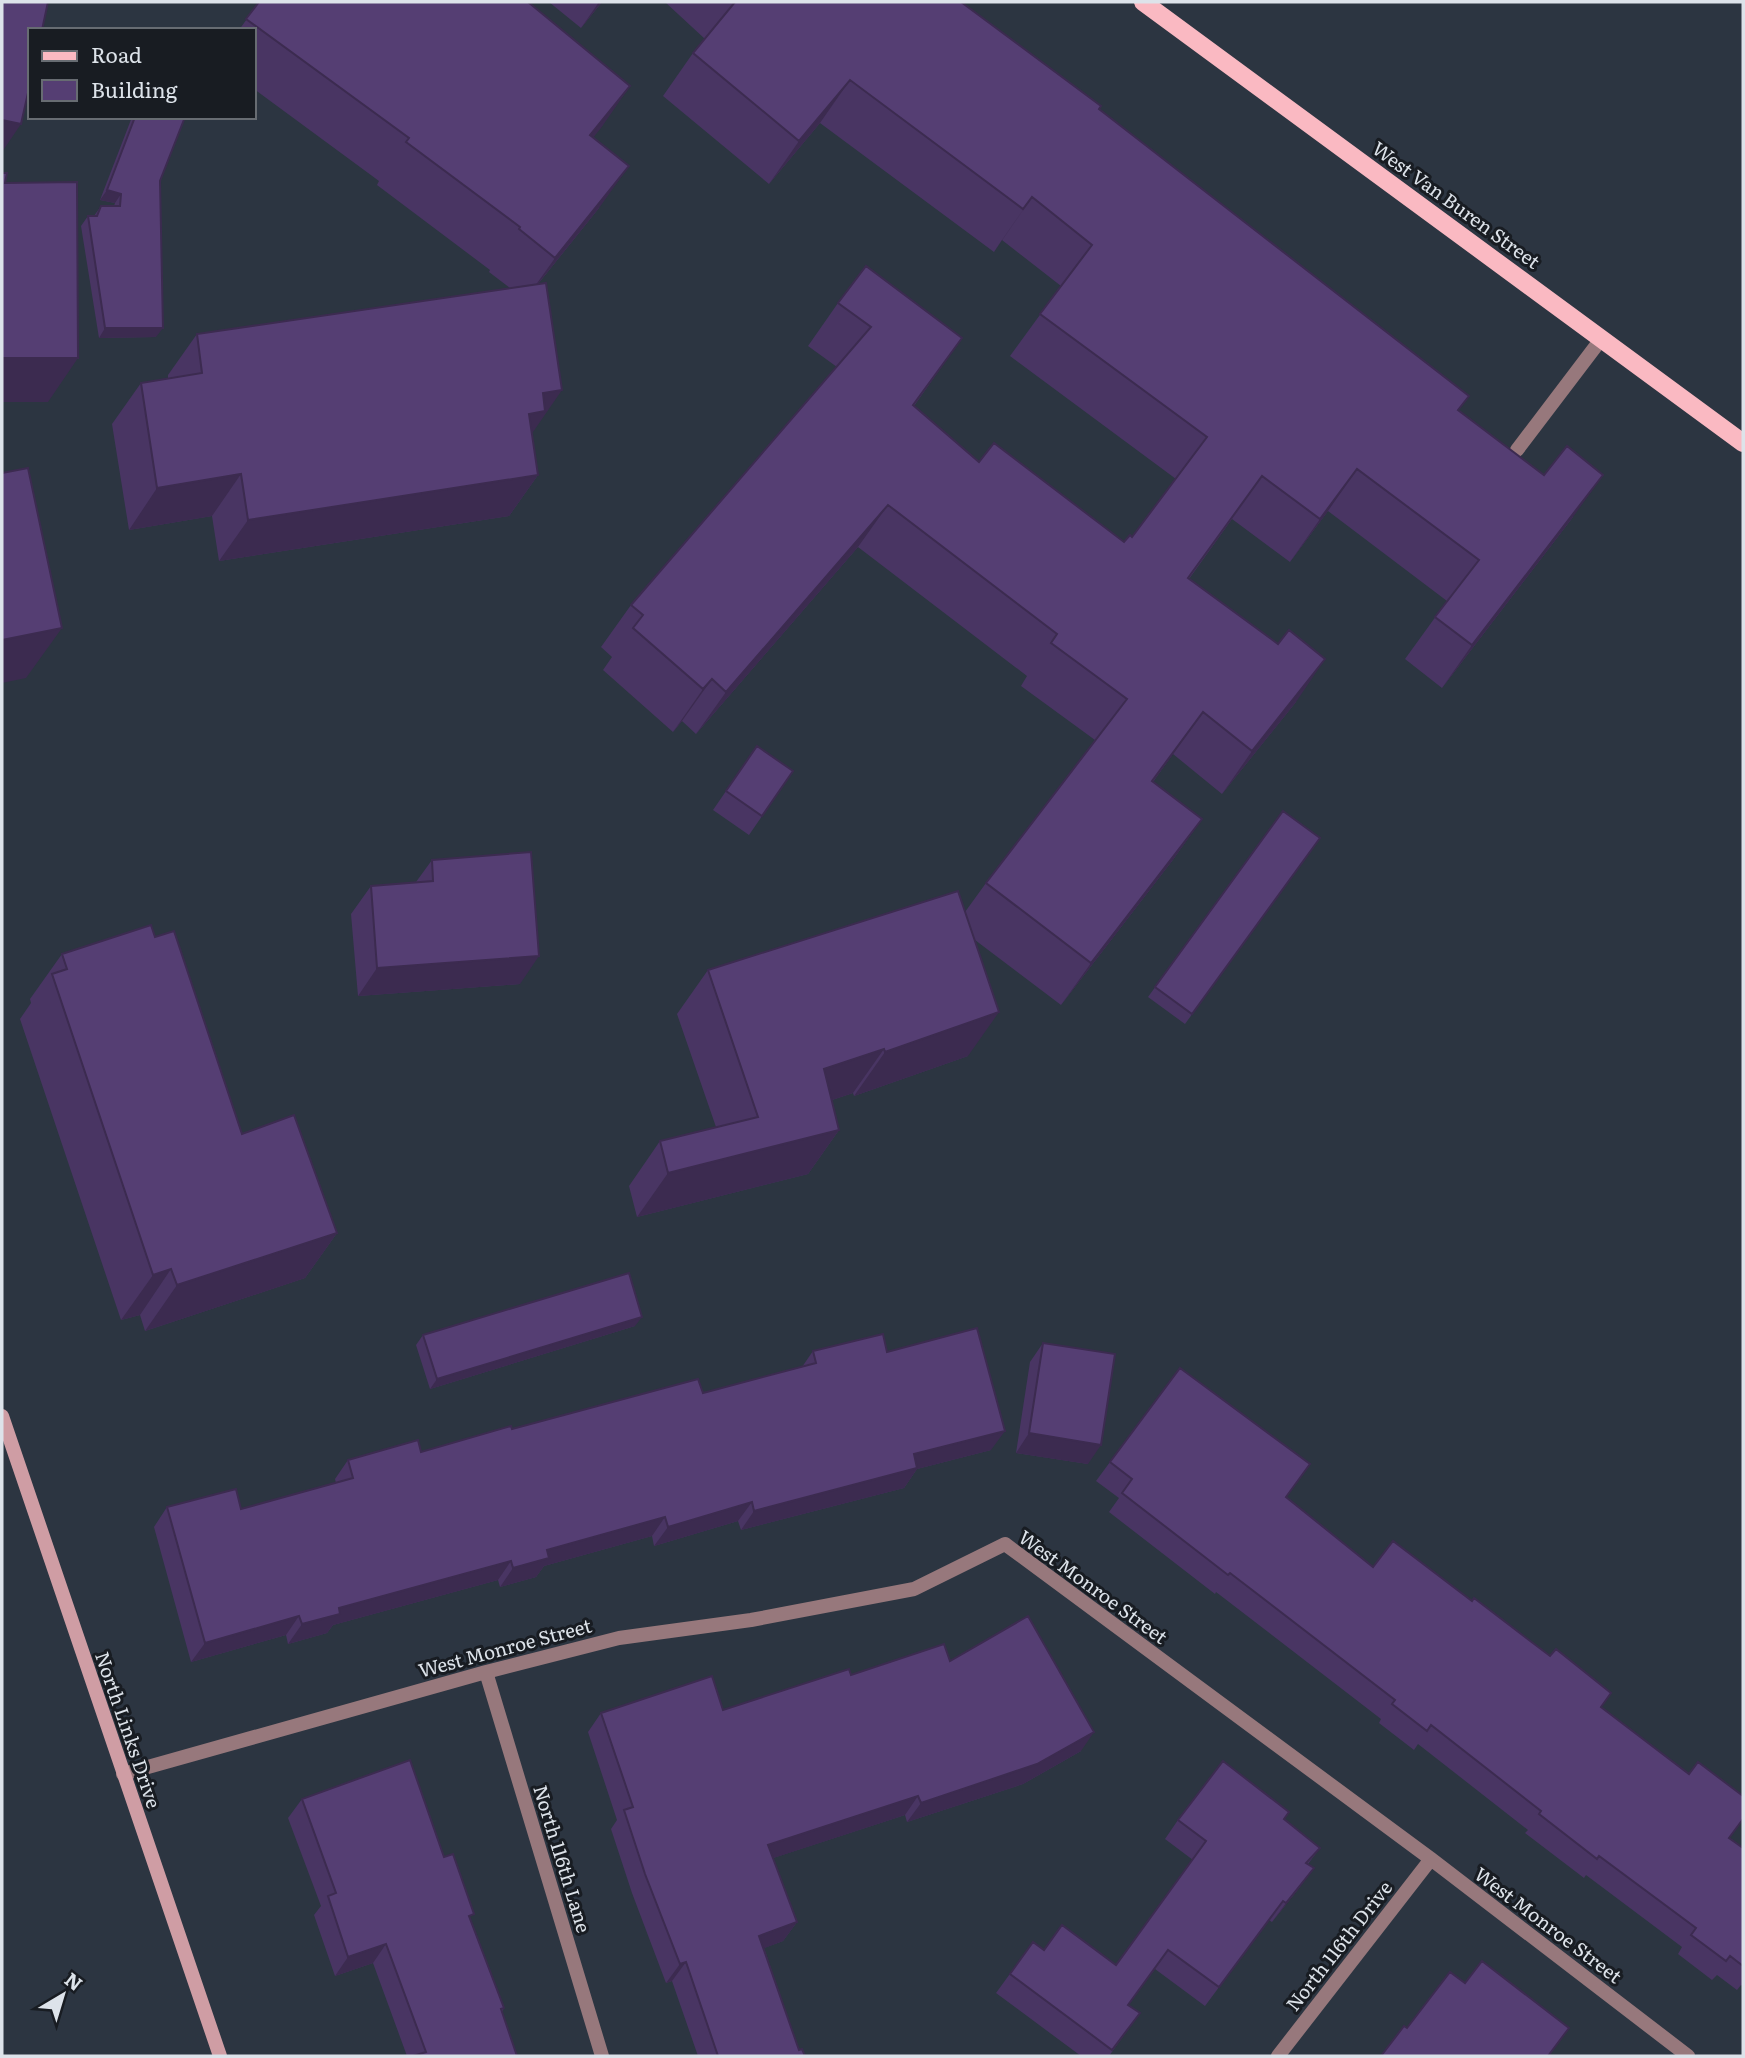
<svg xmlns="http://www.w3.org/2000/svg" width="1745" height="2058" viewBox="0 0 1745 2058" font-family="Literata,serif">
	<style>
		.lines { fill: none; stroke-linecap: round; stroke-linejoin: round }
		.lane { stroke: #97787c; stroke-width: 14 }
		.street { stroke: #97787c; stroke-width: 14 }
		.secondary { stroke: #cf9da4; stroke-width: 14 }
		.primary { stroke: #fab9c2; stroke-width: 18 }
		.wall { fill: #493563 }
		.shaded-wall { fill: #3c2b50 }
		.building { fill: #553e73; stroke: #3c2b50; stroke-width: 2 }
		.labels { text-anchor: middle; stroke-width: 6; stroke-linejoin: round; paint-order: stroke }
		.street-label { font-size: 19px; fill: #dde3ea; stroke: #181c22 }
	</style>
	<rect width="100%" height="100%" fill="#2c3541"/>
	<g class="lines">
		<path class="lane" d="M1517,450l85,-112"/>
		<path class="street" d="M486,1672l116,384
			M123,1774l363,-102 133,-34 132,-18 163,-31 91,-45 426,315 257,197
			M1278,2056l153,-197"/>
		<path class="secondary" d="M2,1416l218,640"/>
		<path class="primary" d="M1143,2l600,441"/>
	</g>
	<path class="wall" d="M259,2l371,84 -37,51 6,71 -61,76 -6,148 6,43 -29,41 -290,45 -7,-45 -83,14 -17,-106 29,-41 27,-4v-4l29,-41 313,-46 -21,-16 1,-2 -113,-85 2,-4 -125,-92v-59h-15z
		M549,2h53l-21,26z
		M665,2h296l138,107 360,302 114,106 -131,171 -37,-29 42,-58 -119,-90 -38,51 -58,-43 -43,60 107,123 -74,92 -49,-40 -20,28 49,37 -30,42 -111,144 -86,-65 -7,116 -114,40 -1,-3 -21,7 7,30 -31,44 -171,43 -8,-31 31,-45 56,-14 -39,-113 31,-44 257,-58 21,-29 109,-143 -74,-54 6,-10 -169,-129 -162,187 -14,-13 -9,11 -70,-62 9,-13 -11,-10 30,-42 206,-238 -29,-21 30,-43 124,35 -48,68 65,56 145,80 8,-5 44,-58 -166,-123 51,-70 -59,-46 -8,12 -174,-129 -51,61 -106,-88 30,-43 12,-14z
		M132,117h53l-25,64 -4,156 -57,1 -18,-112 7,-10h6l7,-10h13l1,-3 -15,-3z
		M757,746l36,25 -44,64 -36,-25z
		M1283,811l37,27 -135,186 -37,-27z
		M432,860l88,124 -162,12 -7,-82 20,-28 45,-4z
		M155,937l87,197 95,99 -32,45 -160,53 -5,-16 -19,5 -101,-301 11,-16 -1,-4 32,-45z
		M635,1326l-205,63 -14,-44 7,-10z
		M1043,1343l45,121 -72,-11 14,-91z
		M813,1351l74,1 104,98 -74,19 -13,19 -163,42 -3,-9 -84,25 -2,-10 -108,30 -8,11 -36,10 -2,-7 -165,45 -6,8 -39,11 -2,-9 -95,27 -37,-135 13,-20 74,2 95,-26 -1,-4 13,-19 73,-8 91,-23 191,-36 99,-26z
		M1110,1462l176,35 87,70 99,34 78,55 61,37 -10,14 129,131 13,10v138l-2,-1 -4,5 -20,-15 -5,5 -34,-26 4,-7 -96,-72 -2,3 -59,-45 3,-3 -110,-86 -4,6 -35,-27 2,-4 -165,-127 -1,2 -106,-82 10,-14 -23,-17z
		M950,1661l131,90 -58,33 -116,38 -2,-7 -132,43 24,64 -14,19 -19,7 35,102 6,6h-107l-26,-75 -6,2 -34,-90 -21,-64 6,-9 -29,-88 13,-19 122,-3 128,-35z
		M302,1799l142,58 26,62 34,89 -2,4 15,44h-110l-34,-93 -38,13 -21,-61 7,-9 -33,-88z
		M1284,1819l36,29 -12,16 -8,23 -28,35 -3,-2 -64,86 -50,-37 -27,36 12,8 -31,43h-28l-85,-63 37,-51 11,8 72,15 77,-105 -28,-21 13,-19z"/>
	<path class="shaded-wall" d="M599,2h3l-21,26z
		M850,80l-30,43 -51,61 30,-43z
		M630,86l-29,42 -40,49 29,-42z
		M2,120l19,4 -19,28z
		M629,166l-30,42 -74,92 30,-42z
		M107,190l14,4 -6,9 -15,-3z
		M1032,197l-30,43 -8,12z
		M105,328h58l-7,9 -57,1z
		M962,338l-30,42 -49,68 30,-43z
		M2,358h76l-30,44h-46z
		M562,390l-29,42 -33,23 43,-62z
		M1357,469l-29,42 -38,51 30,-43z
		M241,474l-29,42 -83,14 28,-42z
		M538,475l-29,41 -290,45 29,-41z
		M1603,475l-30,42 -131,171 30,-43z
		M888,505l-30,42 -162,187 30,-42z
		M62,628l-36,50 -24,5v-43z
		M1325,659l-29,43 -74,92 30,-43z
		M712,679l-30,42 -9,11 30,-43z
		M1203,712l-30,42 -51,69 30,-42z
		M1202,819l-30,42 -111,144 30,-42z
		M539,956l-19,28 -162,12 19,-28z
		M999,1012l-31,44 -114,40 31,-44z
		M884,1049l-31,44 -60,20 31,-44z
		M839,1130l-31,44 -171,43 31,-44z
		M337,1233l-32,45 -160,53 32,-46z
		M171,1269l-31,46 -19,5 32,-45z
		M642,1317l-7,9 -205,63 7,-10z
		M1005,1431l-14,19 -74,19 -13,19 -163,42 13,-19 160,-57z
		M1029,1433l72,12 -13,19 -72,-11z
		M752,1502l-14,19 -84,25 14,-19z
		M665,1517l-13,19 -108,30 -8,11 -36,10 13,-19 34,-18z
		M511,1561l-13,19 -165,45 -6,8 -39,11 14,-20 37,-16z
		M299,1616l-13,19 -95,27 14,-19z
		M1094,1732l-13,19 -58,33 -116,38 14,-19z
		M918,1796l-13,19 -150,49 13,-19z
		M1314,1868l-14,19 -28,35 14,-19z
		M797,1922l-14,19 -37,14 13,-19z
		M386,1944l-13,19 -38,13 13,-19z
		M686,1962l-14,19 -6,2 14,-19z"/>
	<path class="building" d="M2,2h46l-6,28h-12v54l-9,40 -19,-4z
		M259,2h269l102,84 -40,49 39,31 -74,92 -36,-29 1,-2 -114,-85 3,-4 -163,-119z
		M735,2h226l140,104 -2,3 370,287 -11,14 86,65 23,-29 36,29 -131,170 -37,-28 44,-57 -122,-91 -37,50 -58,-43 -74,102 90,66 11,-14 36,29 -73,92 -49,-39 -51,69 50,38 -111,144 -105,-80 141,-184 -76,-56 6,-9 -169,-129 -162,187 -14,-13 -9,10 -70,-61 10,-13 -12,-10 240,-278 -33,-24 28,-37 96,72 -49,67 66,57 15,-19 130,99 6,-7 2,2 75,-100 -167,-123 52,-69 -60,-48 -9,12 -173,-129 -51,61 -106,-88z
		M135,117h50l-25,64 3,147h-58l-17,-112h9l4,-10h19l1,-12 -14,-4z
		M2,173h5l-2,10 72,-1 1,176h-76z
		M546,283l16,107 -19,3 2,18 -16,3 9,61 -290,45 -7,-46 -84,14 -16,-105 61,-10 -5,-39z
		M28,468l34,160 -60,12v-167z
		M757,746l36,25 -31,45 -36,-25z
		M1283,811l37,27 -128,176 -37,-27z
		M531,852l8,104 -162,12 -6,-82 62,-5 -1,-21z
		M958,891l41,121 -114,40 -1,-3 -60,20 15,61 -171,43 -8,-32 98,-24 -50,-147z
		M151,925l4,12 19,-6 68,203 52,-19 43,118 -160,52 -6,-16 -18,6 -101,-301 15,-5 -5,-15z
		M629,1273l13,44 -205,62 -14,-44z
		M977,1328l28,103 -91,23 3,14 -163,43 -2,-9 -84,25 -3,-10 -118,33 2,8 -36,10 -2,-7 -172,47 1,6 -38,10 -3,-8 -94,27 -38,-136 69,-18 5,20 112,-31 -5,-18 70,-20 3,12 90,-26 1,3 186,-50 5,14 113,-30 -3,-12 70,-17 4,18z
		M1043,1343l72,11 -14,91 -72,-12z
		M1180,1368l130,96 -24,33 87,70 20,-26 79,60 2,-3 76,58 6,-7 55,44 -10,14 88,67 9,-12 45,34v23l-14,19 14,10v118l-13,-10 -4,5 -35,-26 5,-7 -97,-72 -2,3 -58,-45 2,-3 -110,-86 -4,6 -35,-27 3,-4 -165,-127 -2,2 -106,-82 10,-14 -22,-17z
		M1028,1616l66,116 -57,32 -116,39 -3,-7 -150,49 29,77 -38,14 40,114 3,-1 3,7h-87l-32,-94 -6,2 -35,-90 -21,-64 9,-3 -32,-94 111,-37 11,34 126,-41 2,6 93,-31 6,17z
		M410,1760l34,97 9,-3 21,60 -5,2 35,92 -3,1 16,47h-104l13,-4 -40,-108 -38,13 -20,-61 8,-3 -34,-94z
		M1223,1761l66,51 -5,7 36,29 -14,15 8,5 -28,35 -3,-2 -64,86 -51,-37 -40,55 12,8 -28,37 -102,-76 23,-32 11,8 18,-25 54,40 90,-124 -28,-21z
		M1482,1961l87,67 -21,28h-167l23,-30 3,2 43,-56 15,11z"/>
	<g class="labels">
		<g class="street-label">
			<text transform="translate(1456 205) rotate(36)" y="7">West Van Buren Street</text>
			<text transform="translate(1093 1587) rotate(36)" y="7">West Monroe Street</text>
			<text transform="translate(505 1648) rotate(-15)" y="7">West Monroe Street</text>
			<text transform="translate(128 1730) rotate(71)" y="7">North Links Drive</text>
			<text transform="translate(562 1859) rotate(73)" y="7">North 116th Lane</text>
			<text transform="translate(1548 1925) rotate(37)" y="7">West Monroe Street</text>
			<text transform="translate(1339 1946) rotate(-52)" y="7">North 116th Drive</text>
		</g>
	</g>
	<rect width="1745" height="2058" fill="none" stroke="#dde3ea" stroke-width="7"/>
	<rect x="28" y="28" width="228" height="91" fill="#181c22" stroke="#676c72" stroke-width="2"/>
	<rect x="42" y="51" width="35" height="10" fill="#fab9c2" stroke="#676c72" stroke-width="2"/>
	<text x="91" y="63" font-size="21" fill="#dde3ea">Road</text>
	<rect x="42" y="80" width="35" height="21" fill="#553e73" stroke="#676c72" stroke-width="2"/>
	<text x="91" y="98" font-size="21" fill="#dde3ea">Building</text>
	<g transform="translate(63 1995) rotate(38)" stroke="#181c22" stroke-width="5" paint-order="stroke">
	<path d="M0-5L12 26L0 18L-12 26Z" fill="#dde3ea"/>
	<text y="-10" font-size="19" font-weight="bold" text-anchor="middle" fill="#dde3ea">N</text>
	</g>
</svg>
